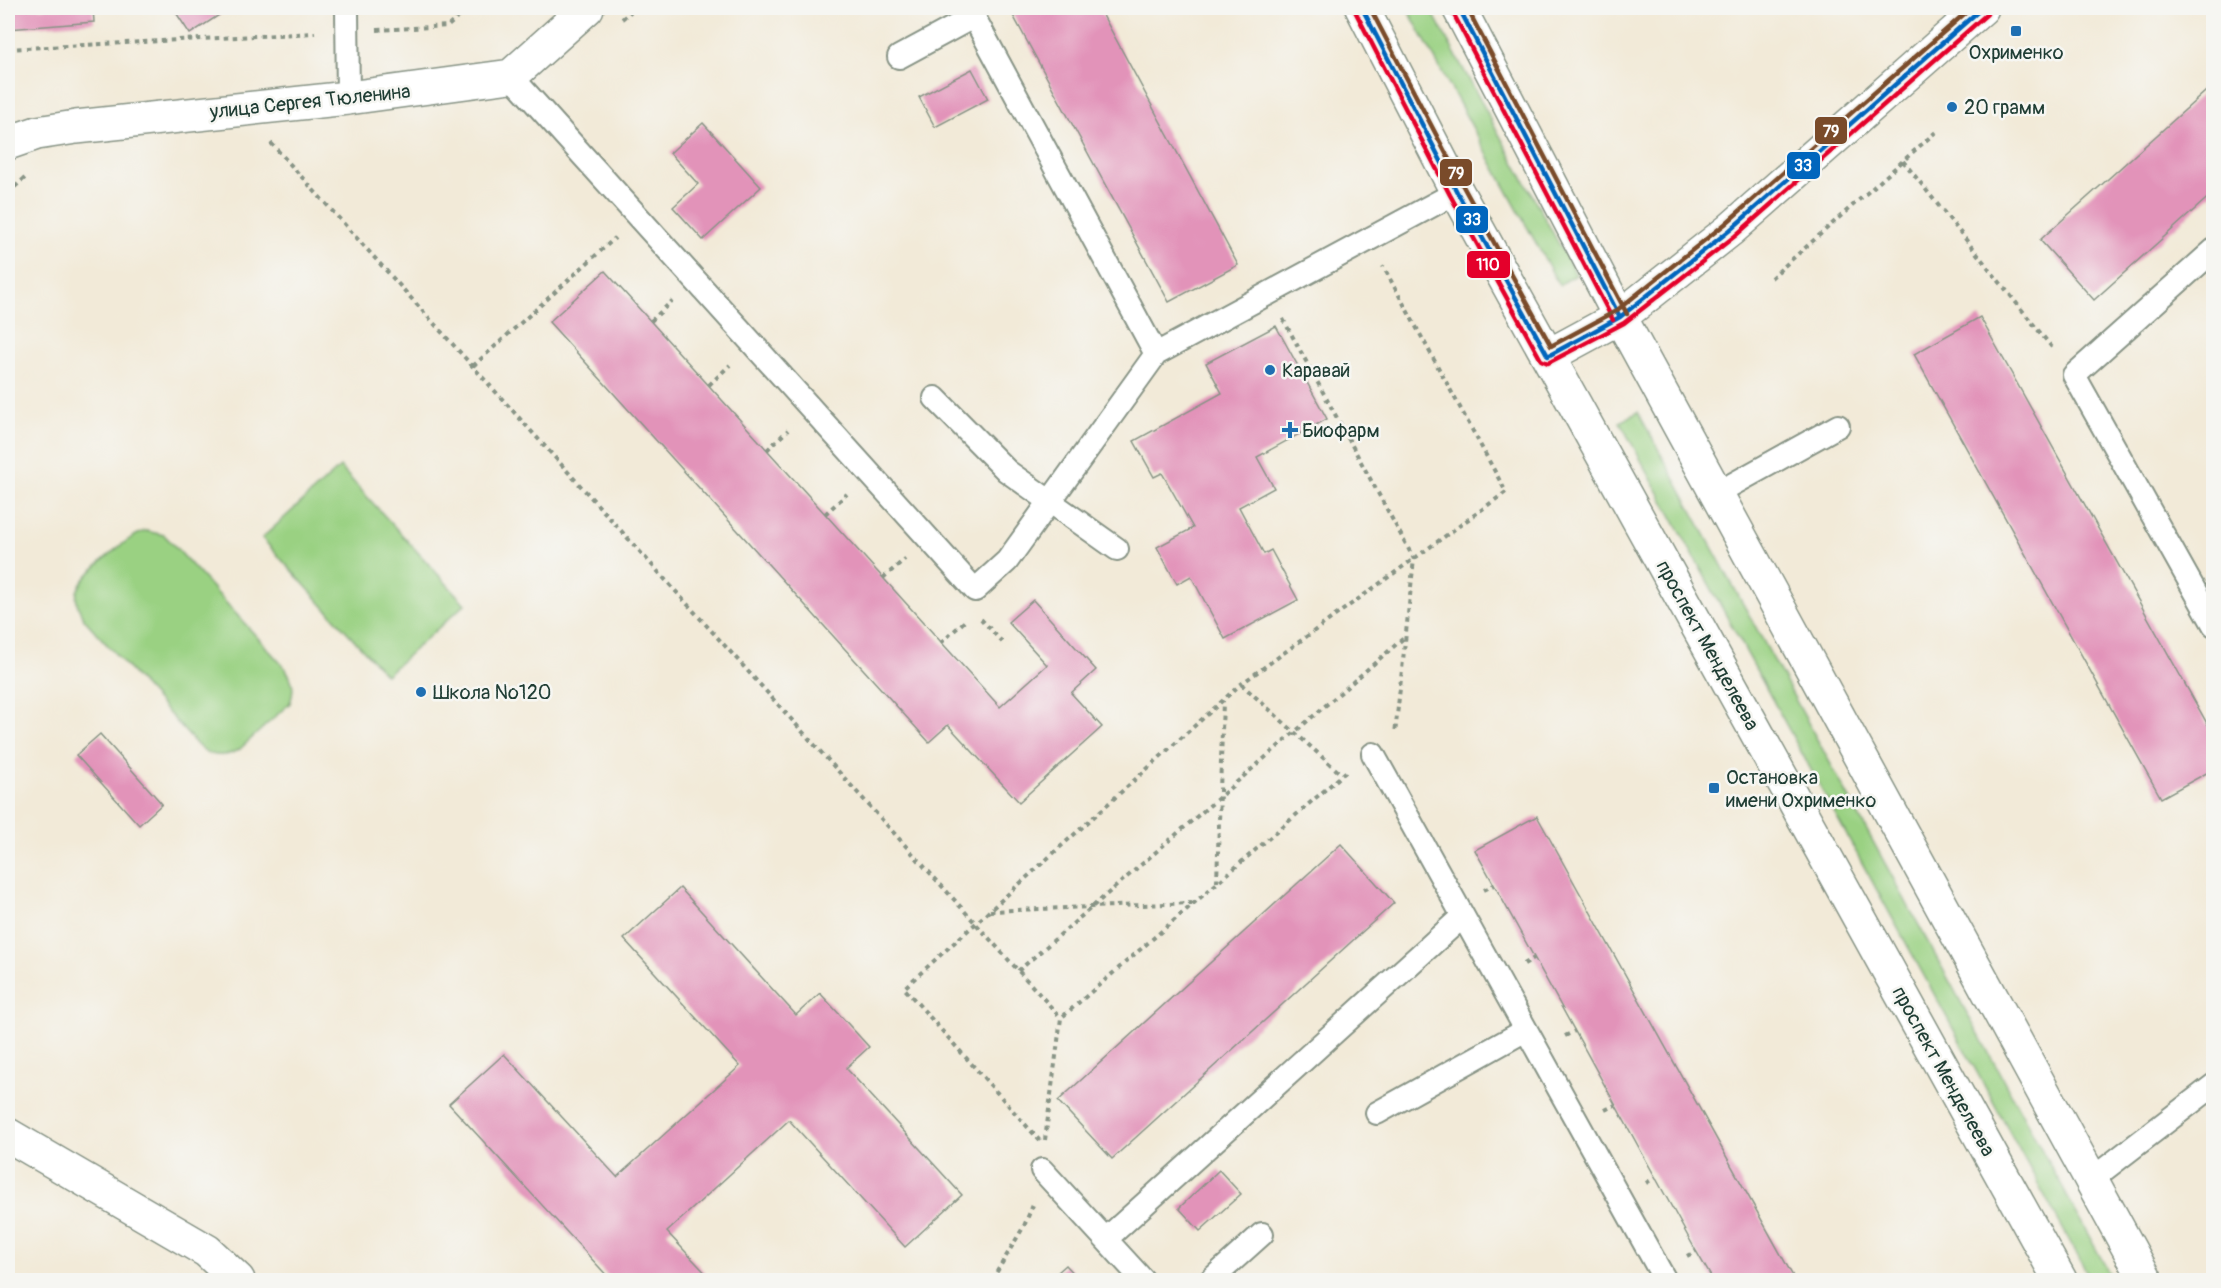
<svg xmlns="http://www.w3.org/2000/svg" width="2221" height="1288" viewBox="0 0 2221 1288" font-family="Pangolin,sans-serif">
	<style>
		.green { fill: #9ad182; stroke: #5c875b; stroke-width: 1.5 }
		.building { fill: #e293b9 }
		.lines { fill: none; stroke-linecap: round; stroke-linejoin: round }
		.lane-casing { stroke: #889486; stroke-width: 26 }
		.street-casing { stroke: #889486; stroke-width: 36 }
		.secondary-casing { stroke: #889486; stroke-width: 36 }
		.path { stroke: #889486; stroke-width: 4; stroke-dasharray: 4.5 4.5; stroke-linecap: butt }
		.lane { stroke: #fff; stroke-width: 22 }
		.street { stroke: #fff; stroke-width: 33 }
		.secondary { stroke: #fff; stroke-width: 33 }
		.bus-1-casing { stroke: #f6f6f2; stroke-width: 9 }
		.bus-2-casing { stroke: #f6f6f2; stroke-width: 9 }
		.bus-3-casing { stroke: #f6f6f2; stroke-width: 9 }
		.bus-1 { stroke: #0065bd; stroke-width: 4.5 }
		.bus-2 { stroke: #e4002b; stroke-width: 4.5 }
		.bus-3 { stroke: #7a4b2a; stroke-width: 4.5 }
		.poi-dot { fill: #1f6fb2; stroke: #f6f6f2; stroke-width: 2 }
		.labels { text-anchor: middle; stroke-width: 5; stroke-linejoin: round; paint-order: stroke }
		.poi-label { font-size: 20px; fill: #1f3d34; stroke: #f6f6f2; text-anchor: start }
		.street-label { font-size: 20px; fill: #1f3d34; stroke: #f6f6f2 }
		.line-badge { stroke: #f6f6f2; stroke-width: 2 }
		.badge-label { font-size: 16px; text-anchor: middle; font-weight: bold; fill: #fff }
	</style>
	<rect width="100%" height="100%" fill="#f6f6f2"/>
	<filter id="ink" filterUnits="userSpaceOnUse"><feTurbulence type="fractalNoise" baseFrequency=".0167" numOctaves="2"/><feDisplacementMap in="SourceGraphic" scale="12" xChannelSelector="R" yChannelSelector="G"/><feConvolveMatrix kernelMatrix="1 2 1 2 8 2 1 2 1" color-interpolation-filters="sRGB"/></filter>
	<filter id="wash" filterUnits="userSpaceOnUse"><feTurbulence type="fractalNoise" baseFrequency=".008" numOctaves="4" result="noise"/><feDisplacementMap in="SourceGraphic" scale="24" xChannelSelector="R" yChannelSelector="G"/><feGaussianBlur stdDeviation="1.35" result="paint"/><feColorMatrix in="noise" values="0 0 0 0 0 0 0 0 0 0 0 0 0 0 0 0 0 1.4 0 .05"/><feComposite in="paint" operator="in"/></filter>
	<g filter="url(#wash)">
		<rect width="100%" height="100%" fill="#f2ead8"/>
		<path class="green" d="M1407,8h23l146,267 -17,10z
			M1638,412l475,868h-22l-471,-858z
			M340,467l125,137 -79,71 -124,-137z
			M146,531l18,4 6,6 116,128c7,12 9,21 4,34l-50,46c-15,9 -28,9 -41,-2l-115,-128c-5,-9 -9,-17 -7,-27 5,-17 52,-57 69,-61z"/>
		<g id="blocks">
			<path class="building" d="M8,8h85l1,14 -86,7z
				M173,8h57l-40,26z
				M1009,8h90l139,257 -69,37z
				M972,69l16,30 -53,28 -16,-30z
				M2214,84v108l-120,108 -54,-60z
				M703,123l58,64 -58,53 -30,-33 25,-23 -28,-31z
				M605,271l395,436 47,-42 -39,-43 25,-22 63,70 -25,23 31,34 -83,75 -71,-77 -19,17 -380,-420z
				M1980,317l234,419v33l-53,29 -247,-444z
				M1276,326l51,93 -70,38 17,31 -35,19 25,47 7,-4 27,50 -73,39 -34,-63 -14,8 -20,-37 36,-19 -31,-55 -8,4 -20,-36 88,-48 -16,-30z
				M100,734l62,70 -23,21 -63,-70z
				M1537,816l258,464h-82l-17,-29 -221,-401z
				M1341,844l53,59 -282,256 -54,-58z
				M680,888l116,127 24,-22 49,54 -23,21 116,127 -57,52 -116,-127 -122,112 45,48h-101l-162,-176 55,-50 113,123 123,-111 -116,-127z
				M1219,1170l22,24 -41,37 -21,-23z
				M1066,1265l14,15h-31z"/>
		</g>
	</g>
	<g filter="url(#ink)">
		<use href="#blocks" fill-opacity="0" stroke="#889486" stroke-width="1.5"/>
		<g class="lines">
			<g class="lane-casing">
				<path id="lane" d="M347,8l1,90
					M969,8l187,346
					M899,57l74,-40
					M511,76l464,514 32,-29 149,-207 301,-162
					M2214,250l-140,125 140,250
					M935,398l72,73 110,78
					M1717,493l121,-67
					M1373,754l292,526
					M1377,1113l149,-83
					M1042,1170l101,110
					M2092,1179l122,-94
					M1106,1239l357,-323
					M1211,1280l51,-46"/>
			</g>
			<g class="street-casing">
				<path id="street" d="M8,143l29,-10 39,-6 272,-29 163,-22 76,-68
					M8,1135l199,116 31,29"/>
			</g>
			<g class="secondary-casing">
				<path id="secondary" d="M1362,8l95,184 603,1088
					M1459,8l161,309 526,963
					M1548,356l72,-39 110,-87 252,-222"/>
			</g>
			<path class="path" d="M622,19l13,-11
				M377,30l71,-4 21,-18
				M8,49l307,-16
				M271,143l790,875
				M1903,161l151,189
				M8,193l18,-16
				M1771,278l168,-149
				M1283,319l131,240 -19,175
				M651,321l21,-20
				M473,366l142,-128
				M709,385l21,-20
				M767,450l21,-20
				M825,514l22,-20
				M883,578l22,-19
				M981,619l22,24
				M941,643l26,-24
				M1241,684l100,90
				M1217,882l6,-181
				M1484,890l10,-5
				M990,911l202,-8
				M1524,964l10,-6
				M1018,971l388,-335
				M1565,1036l10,-5
				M1605,1110l10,-5
				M1045,1140l16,-122 287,-248
				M1040,1141l-136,-153 337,-304 265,-192 -123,-226
				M1646,1183l10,-6
				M1687,1256l9,-5
				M992,1280l32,-54 9,-21"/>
			<use href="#lane" class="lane"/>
			<use href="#street" class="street"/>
			<use href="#secondary" class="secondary"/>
			<g class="bus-1-casing">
				<path id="bus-1" d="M1362,8l95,184 91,164 72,-39 110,-87 252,-222
					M1459,8l161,309"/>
			</g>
			<g class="bus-2-casing">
				<path id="bus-2" d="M1355,11l95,184 91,165 7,3 76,-40 111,-87 252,-222
					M1452,11l161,309"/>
			</g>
			<g class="bus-3-casing">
				<path id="bus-3" d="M1370,8l94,180 87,158 65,-35 109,-87 246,-216
					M1467,8l160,306"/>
			</g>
			<use href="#bus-1" class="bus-1"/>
			<use href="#bus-2" class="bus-2"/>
			<use href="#bus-3" class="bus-3"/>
		</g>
	</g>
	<g class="poi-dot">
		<rect x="2010" y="25" width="12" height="12" rx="3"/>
		<circle cx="1952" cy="107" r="6"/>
		<circle cx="1270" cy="370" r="6"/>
		<path d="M1287 421h6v6h6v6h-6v6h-6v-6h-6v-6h6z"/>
		<circle cx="421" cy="692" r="6"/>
		<rect x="1708" y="782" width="12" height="12" rx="3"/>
	</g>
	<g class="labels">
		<g class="poi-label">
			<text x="2016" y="59" text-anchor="middle">Охрименко</text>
			<text x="1964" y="114">20 грамм</text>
			<text x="1282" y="377">Каравай</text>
			<text x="1302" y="437">Биофарм</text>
			<text x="433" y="699">Школа №120</text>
			<text x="1726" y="784">Остановка<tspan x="1726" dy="23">имени Охрименко</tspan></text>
		</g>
		<g class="street-label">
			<text transform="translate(310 101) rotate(-6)" y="7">улица Сергея Тюленина</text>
			<text transform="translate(1708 645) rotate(61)" y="7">проспект Менделеева</text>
			<text transform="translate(1944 1071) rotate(61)" y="7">проспект Менделеева</text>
		</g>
	</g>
	<g class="line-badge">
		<rect x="1814" y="116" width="34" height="29" rx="6" fill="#7a4b2a"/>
		<rect x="1786" y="151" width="35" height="29" rx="6" fill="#0065bd"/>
		<rect x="1439" y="158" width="34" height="29" rx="6" fill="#7a4b2a"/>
		<rect x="1455" y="205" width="34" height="29" rx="6" fill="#0065bd"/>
		<rect x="1466" y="250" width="45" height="29" rx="6" fill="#e4002b"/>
	</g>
	<g class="badge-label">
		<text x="1831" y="137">79</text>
		<text x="1803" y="171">33</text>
		<text x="1456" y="179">79</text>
		<text x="1472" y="225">33</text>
		<text x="1488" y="270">110</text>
	</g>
	<rect width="2221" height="1288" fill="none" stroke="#f6f6f2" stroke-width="30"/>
</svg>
